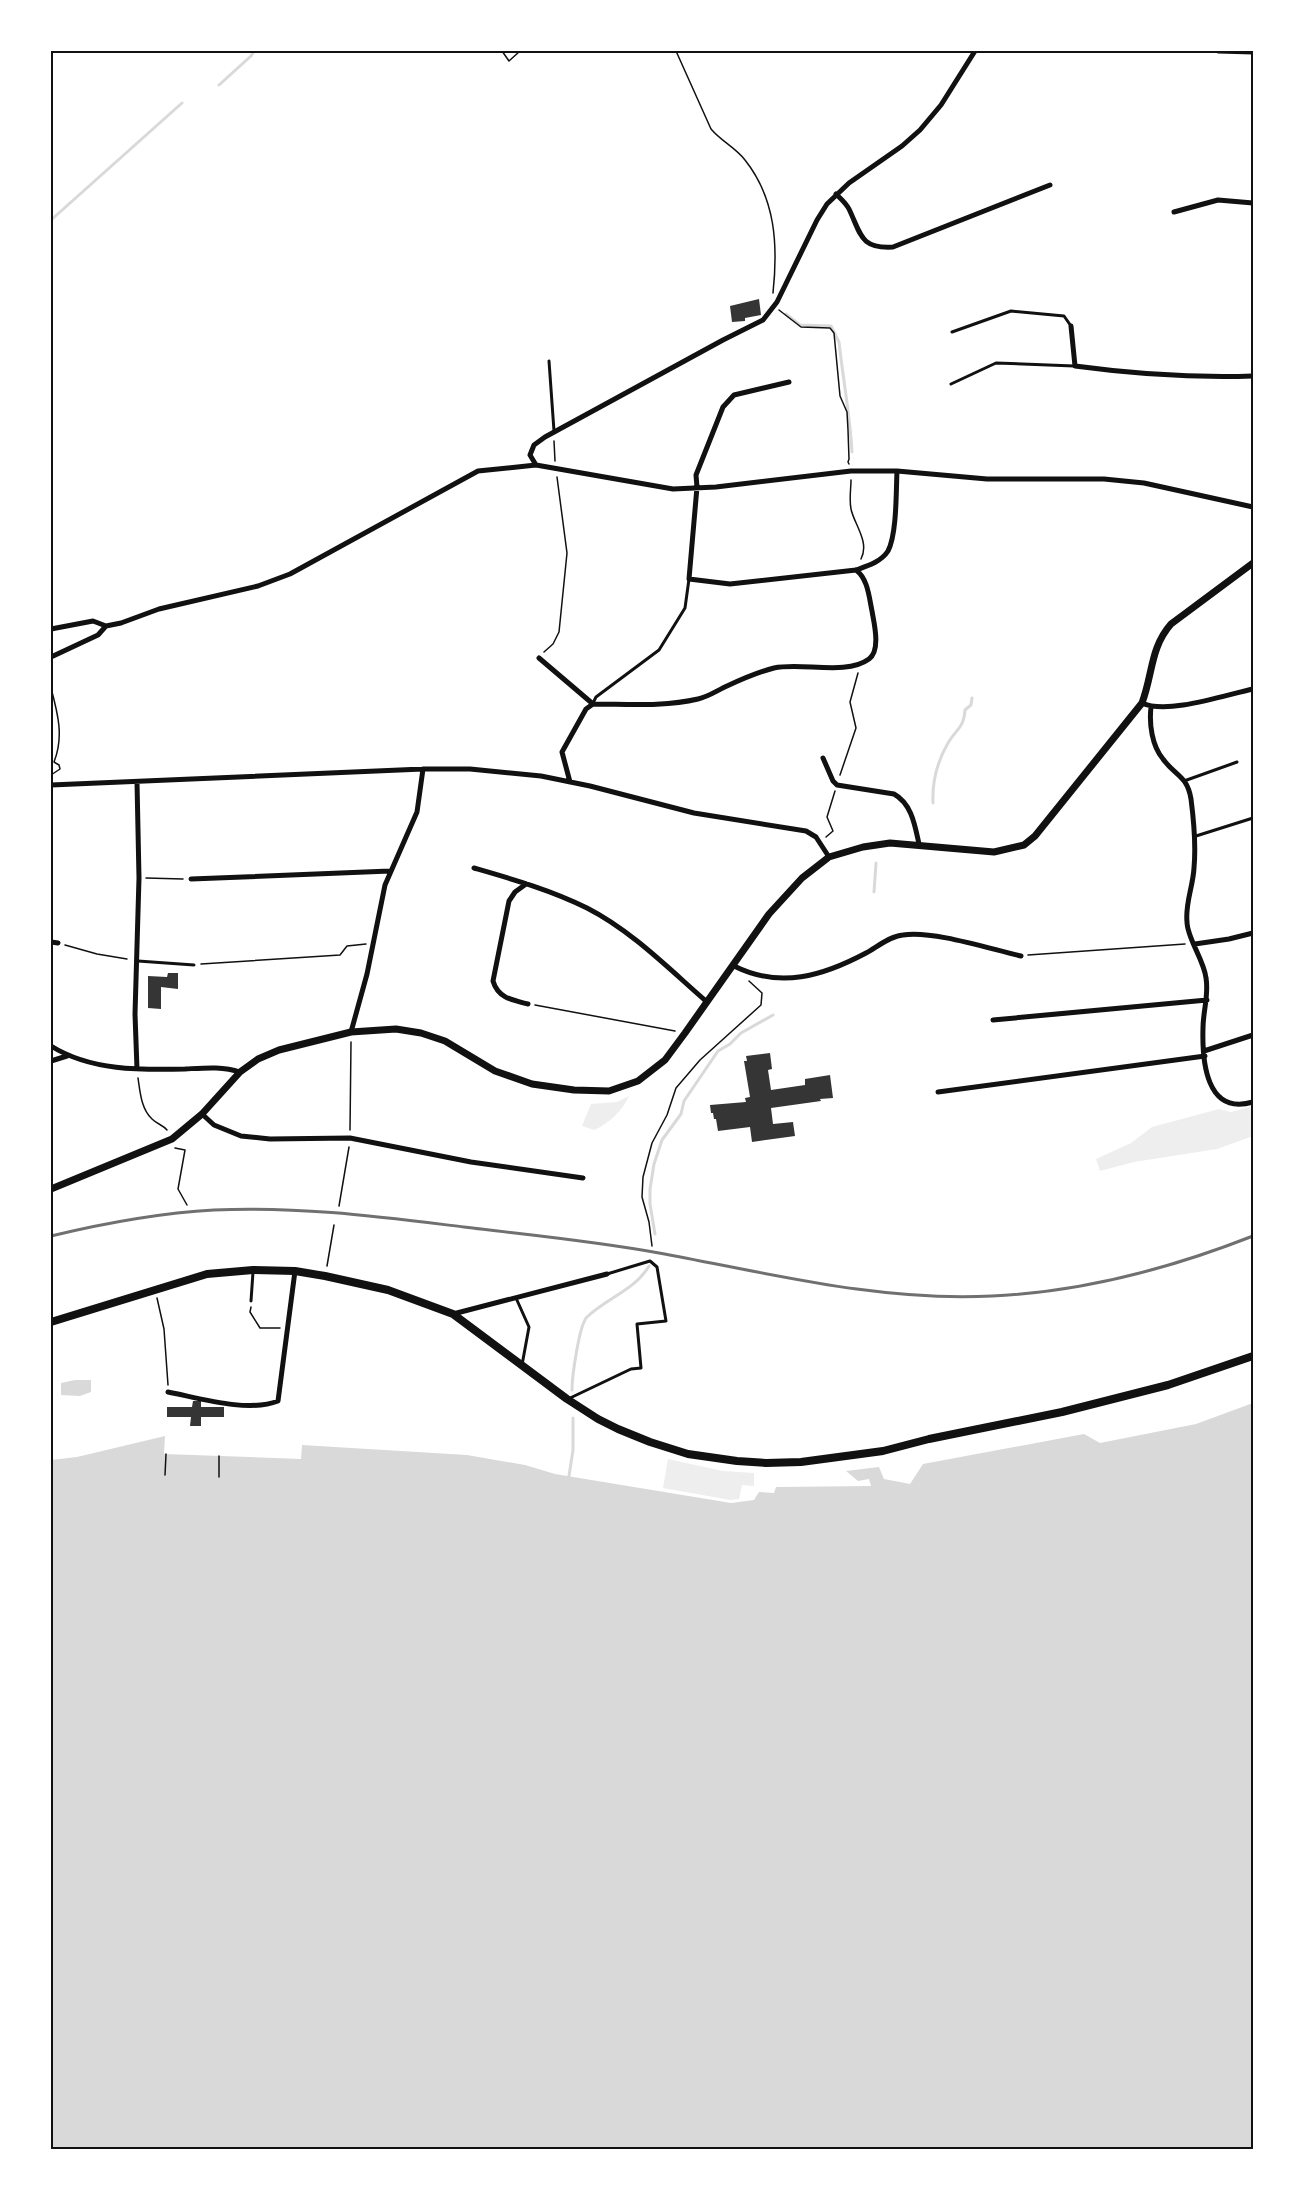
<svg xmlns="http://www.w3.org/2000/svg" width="1304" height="2200" viewBox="0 0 1304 2200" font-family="'Libre Baskerville',serif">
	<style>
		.green { fill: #eee }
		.water { fill: #d9d9d9 }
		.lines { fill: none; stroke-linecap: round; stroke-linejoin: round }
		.stream { stroke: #d9d9d9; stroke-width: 3 }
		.building { fill: #353535 }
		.path { stroke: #111; stroke-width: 1.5 }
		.service { stroke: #111; stroke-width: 3 }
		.minor { stroke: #111; stroke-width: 5 }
		.tertiary { stroke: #111; stroke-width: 7 }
		.primary { stroke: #111; stroke-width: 8 }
		.rail { stroke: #707070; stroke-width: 3 }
		.neatline { fill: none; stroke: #111; stroke-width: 2 }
	</style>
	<rect width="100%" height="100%" fill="#fff"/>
	<path class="green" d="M629,1096c-7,15 -19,27 -35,34l-12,-4 9,-22 26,-2z
		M1253,1106v30l-36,13 -83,13 -34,9 -4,-12 35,-16 21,-16 67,-18 12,3z
		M668,1459l55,12 31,2v13l-12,-1 -3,14 -9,1 -67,-12z"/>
	<path class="water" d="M75,1380h16v12l-11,4 -19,-1v-12z
		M1253,1403v746h-1202v-689l26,-3 88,-21 -1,18 137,5 1,-14 165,10 58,10 30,9 176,29 23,-3 5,-8 15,1 2,-6 95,-1 -2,-7 -11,2 -12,-10 33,-4 5,12 26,5 13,-20 161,-30 16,9 96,-19z"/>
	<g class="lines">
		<path class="stream" d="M219,85l32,-29 3,-5
			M51,220l131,-117
			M786,314l14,11 31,1 8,16c4,37 11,73 13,110
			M933,803c-1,-21 4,-41 15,-60 8,-14 16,-15 17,-33l6,-5 1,-7
			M874,892l2,-29
			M655,1234l-5,-30v-15l4,-25 8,-24 19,-26 3,-13 34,-50 12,-7 11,-11 32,-18
			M572,1390c0,-13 7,-65 15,-73 20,-19 48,-27 62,-51
			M569,1476l4,-26v-32"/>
	</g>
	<path class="building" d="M759,299l2,16 -16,3v3l-13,1 -2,-16z
		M168,973h10v16l-17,-2v22l-13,-1v-32l19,1z
		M770,1053l2,16 -4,1 3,20 34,-5v-6l25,-4 3,23 -13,1 1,2 -50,7 2,16 20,-2 2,14 -43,6 -2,-15 -32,4 -2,-12h-2l-1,-6h-2l-1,-8 36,-3 -1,-4 5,-1 -6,-36h3l-1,-5z
		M193,1401h8v6h23v10h-23v9h-11l1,-9h-24v-10h25z"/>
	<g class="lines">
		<path class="path" d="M502,51l7,10 11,-10
			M676,51l35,78c10,12 25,19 34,31 31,39 33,86 28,133
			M779,310l22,17 29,1 4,5 6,63 7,16 1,18 1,29 -1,3 1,2
			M554,441l1,20
			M851,480c0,9 -2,19 0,29 3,15 19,33 10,50
			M544,652l9,-8 6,-12 8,-79 -10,-76
			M51,688c7,26 13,49 3,74l5,3 1,4 -9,6
			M840,775l16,-47 -6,-26 8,-29
			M826,837l7,-6 -6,-14 8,-26
			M146,878l37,1
			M65,945l32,9 30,5
			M1028,955l157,-11
			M201,964l139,-9 7,-9 19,-2
			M535,1005l140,26
			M138,1078c2,13 3,31 14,41 5,5 11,6 15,11
			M350,1130l1,-88
			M175,1148l10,2 -7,39 9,16
			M339,1206l10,-59
			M652,1246l-3,-24 -7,-25 1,-20 9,-34 15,-28 9,-27 24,-28 61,-55 1,-12 -13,-12
			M327,1266l7,-41
			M157,1298l7,31 4,56
			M251,1307l-1,5 10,16h20
			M165,1475l1,-21
			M219,1477v-21"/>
		<path class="service" d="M952,332l59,-21 53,5 7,10
			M549,361l5,70
			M951,384l45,-21 78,3
			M593,703l3,-6 63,-47 26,-42 4,-29
			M1184,781l53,-19
			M1196,836l57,-18
			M138,961l56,4
			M516,1298l13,29 -7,38
			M251,1301l2,-29
			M568,1399l63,-30 10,-1 -4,-44 29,-3 -9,-54 -7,-6 -43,13"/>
		<path class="minor" d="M1218,51l35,1
			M836,194c5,5 10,9 13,15 12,25 11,40 44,38l157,-62
			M1174,212l44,-12 35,3
			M1071,326l4,40c59,8 119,12 178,10
			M789,382l-55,13 -11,12 -27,68 1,12 -8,92 41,5 126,-14c11,-4 25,-8 32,-19 9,-17 8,-60 9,-80
			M536,465l-6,-10 4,-10 11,-8 178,-97 40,-20 14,-18 40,-82 10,-16 22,-21 53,-37 18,-16 21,-25 34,-54
			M51,629l42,-8 13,5
			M51,657l47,-22 8,-9 15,-3 38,-14 99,-23 32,-12 188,-103 58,-6 137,24 43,-2 135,-16h46l90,8h117l40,4 109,24
			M539,658l54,46
			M1142,703c25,12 83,-8 111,-14
			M593,704c34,0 71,3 105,-5 10,-2 20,-9 29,-13 15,-7 31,-14 47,-18 28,-6 72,8 95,-9 12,-9 5,-36 3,-48 -3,-14 -4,-32 -16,-41
			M1151,707c-2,17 1,39 12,52 12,17 24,16 28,40 3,23 5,47 3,69 -1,19 -9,35 -7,54 0,16 17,38 19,56 3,17 -3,33 -3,50 -1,33 3,88 50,74
			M823,758l10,23 4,4 57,9c18,10 21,32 25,50
			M570,782l-8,-30 24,-43 7,-5
			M51,785l372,-16h47l71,7 49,10 104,27 112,18 10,6 13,20
			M474,868c38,11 77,22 113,40 45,23 82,61 120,94
			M191,879l199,-8
			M526,884l-11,8 -6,9 -16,80c5,17 19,19 35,23
			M51,942l7,1
			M1195,944l34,-5 24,-6
			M734,966c46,23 89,10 132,-13 11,-6 24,-17 37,-18 29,-5 87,14 118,21
			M993,1020l214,-20
			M351,1032l16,-58 18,-89 32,-73 6,-43
			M51,1046c40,25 89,24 134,23 19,-1 37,-3 55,3
			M1204,1051l49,-16
			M51,1061l16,-5
			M137,1069l-2,-55 4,-136 -2,-96
			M938,1092l267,-36
			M202,1114l12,11 27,11 29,3 80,-1 121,24 112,16
			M453,1314l154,-40
			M168,1392c31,6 80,21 110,9l17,-130"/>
		<path class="tertiary" d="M51,1189l121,-50 30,-25 38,-42 18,-13 21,-9 72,-18 45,-3 25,4 24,8 50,30 37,13 42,6 35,1 29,-10 27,-21 20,-27 84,-119 33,-36 27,-21 34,-10 27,-4 104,9 30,-7 11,-9 107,-133c11,-29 8,-55 29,-79l82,-61"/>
		<path class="primary" d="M51,1322l156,-48 46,-4 42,1 30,5 63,14 65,24 114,85 31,20 20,10 32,13 38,12 49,7 29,2 35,-1 82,-11 46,-12 133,-27 106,-27 85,-29"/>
		<path class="rail" d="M51,1236c54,-13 108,-23 163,-26 84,-4 167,7 250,17 65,8 130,14 195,26 109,20 221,49 333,43 90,-4 177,-27 261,-60"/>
	</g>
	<rect width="1304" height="2200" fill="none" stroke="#ffffff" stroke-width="105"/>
	<rect x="52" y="52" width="1200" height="2096" class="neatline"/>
</svg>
